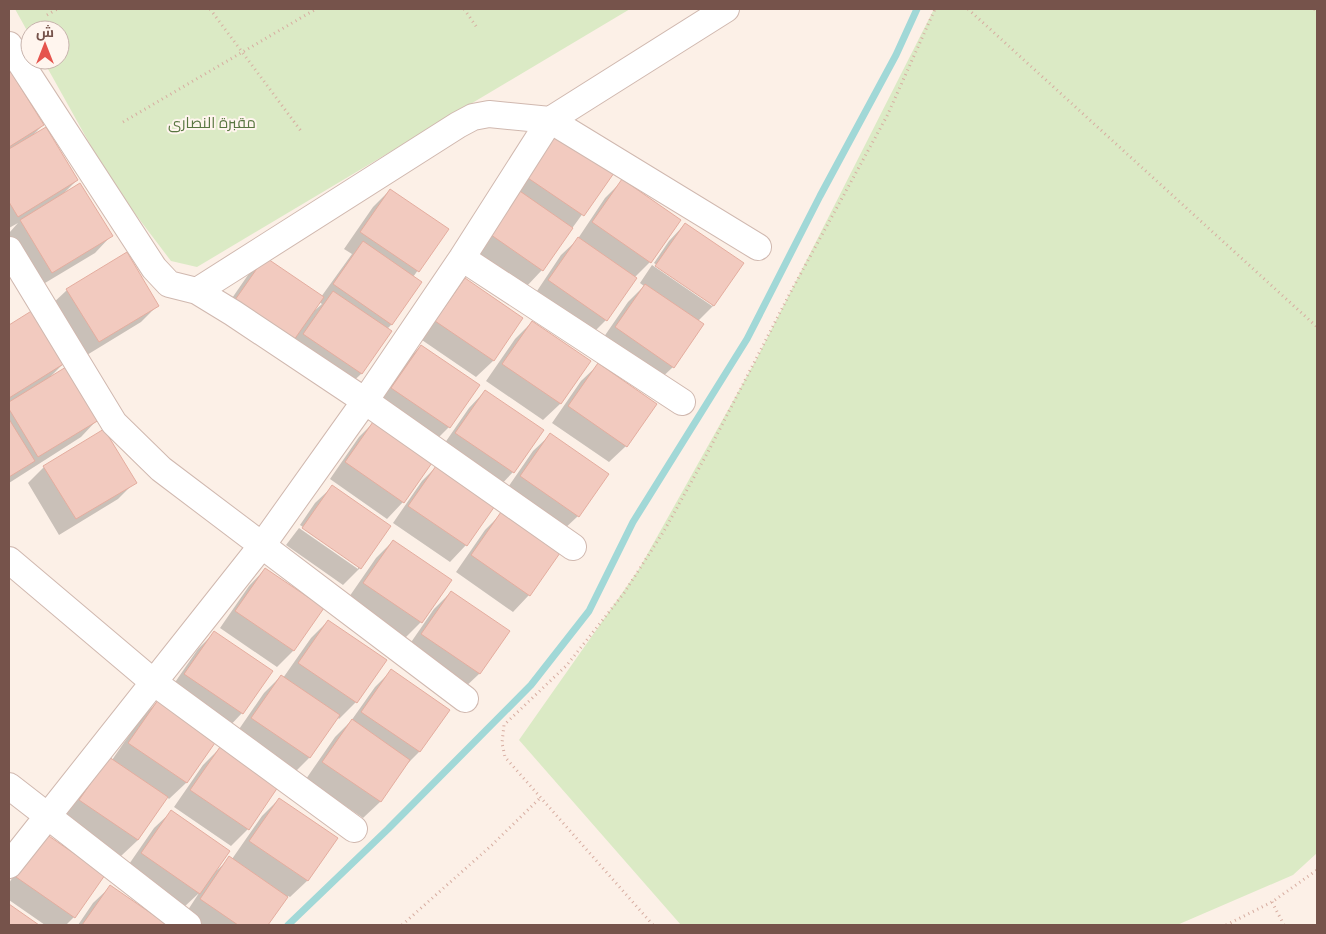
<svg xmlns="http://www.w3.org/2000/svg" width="1326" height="934" viewBox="0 0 1326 934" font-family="Mulish,Cairo,sans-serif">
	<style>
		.green { fill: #dbeac5 }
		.shadow { fill: #0003; fill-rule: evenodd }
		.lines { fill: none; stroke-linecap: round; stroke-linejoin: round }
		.stream { stroke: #a1d8d7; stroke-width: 7 }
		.building { fill: #f2cabf; stroke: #e4ad9f }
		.street-casing { stroke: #d0b8af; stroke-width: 28 }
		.path { stroke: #d7ada1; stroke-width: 3; stroke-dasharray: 1 4; stroke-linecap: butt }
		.street { stroke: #fff; stroke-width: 26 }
		.labels { text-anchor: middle; stroke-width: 4; stroke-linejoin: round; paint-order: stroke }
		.park-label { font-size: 15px; fill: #597641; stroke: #fff5ee }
	</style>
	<rect width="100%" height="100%" fill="#fcf0e7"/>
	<path class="green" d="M15,9h615l-433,258 -26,-6 -60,-79 -68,-122h17v-30h-30v6z
		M934,9h383v844l-24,22 -116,50h-496l-162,-185 120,-171 117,-209z"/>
	<path class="shadow" d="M11,74l32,51 -9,9 43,46 -14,14 48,42 -16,17 -60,36 -26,-44v-12l9,-10 -9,5v-153z
		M538,151l74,22 -70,97 -16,17 -57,-40z
		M622,181l28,81 -16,16 -28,42 -17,17 -56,-40 28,-42 16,-15 28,-42z
		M390,190l57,40 -34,47 -21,47 -5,5 3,2 -29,43 -17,16 -57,-39 9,-15 -77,-19 29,-42 17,-17 56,39 31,-43 -8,-5 29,-42zM319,302l3,2 -8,7z
		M685,224l28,82 -16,16 -24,45 -17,16 -57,-39 29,-42 16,-16 -4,-3 12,-18 60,41v-3l-58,-40 15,-22z
		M465,279l57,39 -29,43 -17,16 -57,-39 29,-42z
		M67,290l91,15 -17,17 -59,36 -32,-52z
		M32,312l32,51 -15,15 48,42 -16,17 -72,46v-157z
		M532,322l57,40 -29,42 -17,16 -57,-39 29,-42z
		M421,346l57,40 -29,41 -17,17 -56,-39 28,-42z
		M598,365l28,81 -17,16 -57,-39 29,-42z
		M485,391l28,81 -16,17 -57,-39 29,-42z
		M375,421l28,81 -16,17 -57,-40 29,-42z
		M550,435l28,81 -17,16 -57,-39 29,-42z
		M439,464l27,81 -16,17 -57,-39 29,-42z
		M44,467l91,15 -17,17 -59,36 -31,-52z
		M332,487l28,81 -17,17 -57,-40 13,-17 59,41v-3l-58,-41 15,-22z
		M501,514l28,81 -16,17 -57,-40 29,-42z
		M393,541l57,40 -29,41 -17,17 -57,-39 29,-42z
		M265,569l57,40 -29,42 -16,16 -57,-39 29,-42z
		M451,592l57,40 -29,42 -17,16 -57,-39 29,-42z
		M328,621l57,39 -29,42 -17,17 -2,-2 -28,41 -16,16 -58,-39 29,-42 17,-17 2,2 28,-40z
		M215,632l27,81 -16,17 -57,-39 29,-42z
		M391,671l57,39 -29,42 -16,16 -23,34 -17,16 -57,-39 29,-42 16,-16 24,-34z
		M158,701l57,40 -29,42 -17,16 -2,-2 -29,43 -17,16 -57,-39 45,-59 3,2 29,-42z
		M220,748l56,40 -28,41 -17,17 -57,-39 29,-42z
		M279,799l57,40 -29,42 -17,16 -2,-1 -21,29h-70l-13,-9 15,-23 -17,16 -57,-39 29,-42 17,-16 43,61 16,-15 2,1 30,-43z
		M29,852l45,65 -8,8h-21l-36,-25v-17z
		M110,887l56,38h-88l15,-22z"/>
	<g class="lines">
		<path class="stream" d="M288,925l100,-96 143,-144 58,-74 44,-89 114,-183 73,-143 76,-141 21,-46"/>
	</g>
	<path class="building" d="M11,72l33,53 -35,22v-73z
		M46,127l32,53 -60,37 -9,-15v-53z
		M555,133l59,40 -30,43 -59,-40z
		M622,179l59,41 -30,43 -59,-41z
		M80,183l33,53 -61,37 -32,-53z
		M514,187l59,41 -30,43 -59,-41z
		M390,189l59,40 -30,43 -59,-40z
		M685,223l59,40 -30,43 -59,-40z
		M578,237l59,41 -30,43 -59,-41z
		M363,241l59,41 -30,43 -59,-41z
		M127,252l32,54 -60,36 -33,-53z
		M265,257l59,40 -30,43 -59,-40z
		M465,278l58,40 -29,43 -59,-40z
		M645,284l59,40 -30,44 -59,-41z
		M333,291l59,40 -30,43 -59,-40z
		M33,310l32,53 -56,35v-73z
		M532,321l59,40 -30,43 -59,-40z
		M421,345l59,40 -30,43 -59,-40z
		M598,363l59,41 -30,43 -59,-41z
		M66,367l33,53 -61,37 -29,-48v-7z
		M485,390l59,40 -30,43 -59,-40z
		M9,419l26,42 -26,16z
		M375,419l59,41 -30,43 -59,-41z
		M104,429l33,54 -61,36 -33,-53z
		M550,433l59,41 -30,43 -59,-41z
		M438,463l59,40 -30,43 -59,-40z
		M332,485l59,41 -30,43 -59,-41z
		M501,512l59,41 -30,43 -59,-41z
		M393,540l59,40 -30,43 -59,-40z
		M265,568l59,40 -30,43 -59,-40z
		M451,591l59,40 -30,43 -59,-40z
		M328,620l59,40 -30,43 -59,-40z
		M214,631l59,40 -30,43 -59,-40z
		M391,669l59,41 -30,42 -59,-40z
		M281,675l59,40 -30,43 -59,-40z
		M158,700l59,40 -30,43 -59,-40z
		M352,719l58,41 -29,42 -59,-40z
		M220,747l58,40 -29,43 -59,-40z
		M109,757l59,40 -30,43 -59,-40z
		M279,798l59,40 -30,43 -59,-40z
		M171,810l59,41 -30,43 -59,-41z
		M46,834l59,41 -30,43 -59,-41z
		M229,856l59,41 -20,28h-30l-38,-26z
		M110,885l58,40h-86z
		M9,904l30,21h-30z"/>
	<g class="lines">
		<g class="street-casing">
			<path id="street" d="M9,45l145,223 15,16 28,7 36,22 132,88 208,146
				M9,250l105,173 47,46 304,230
				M462,258l220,144
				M197,291l261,-166 15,-8 16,-3 61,6 208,127
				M9,560l143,121 202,148
				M9,786l179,139
				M9,865l254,-321 102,-143 97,-143 88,-138 176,-111"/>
		</g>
		<path class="path" d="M210,9l91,122
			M464,9l14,20
			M968,9l349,318
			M1314,9l3,1
			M47,15l10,-6
			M123,122l193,-113
			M1272,902l12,23
			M402,925l90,-80 47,-46
			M653,925l-148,-168 -3,-14 2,-18 63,-60 57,-72 40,-62 44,-79 81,-157 98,-179 48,-107
			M1226,925l46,-23 45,-32"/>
		<use href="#street" class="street"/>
	</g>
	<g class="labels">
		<g class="park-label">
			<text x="212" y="128">مقبرة النصارى</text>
		</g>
	</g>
	<rect width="1326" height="934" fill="none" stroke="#76534b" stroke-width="20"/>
	<g transform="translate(45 45)"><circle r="24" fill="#fff5ee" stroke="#c8b4ad"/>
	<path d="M0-4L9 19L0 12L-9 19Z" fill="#e5544d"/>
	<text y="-8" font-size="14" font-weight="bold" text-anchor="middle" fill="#76534b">ش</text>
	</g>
</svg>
